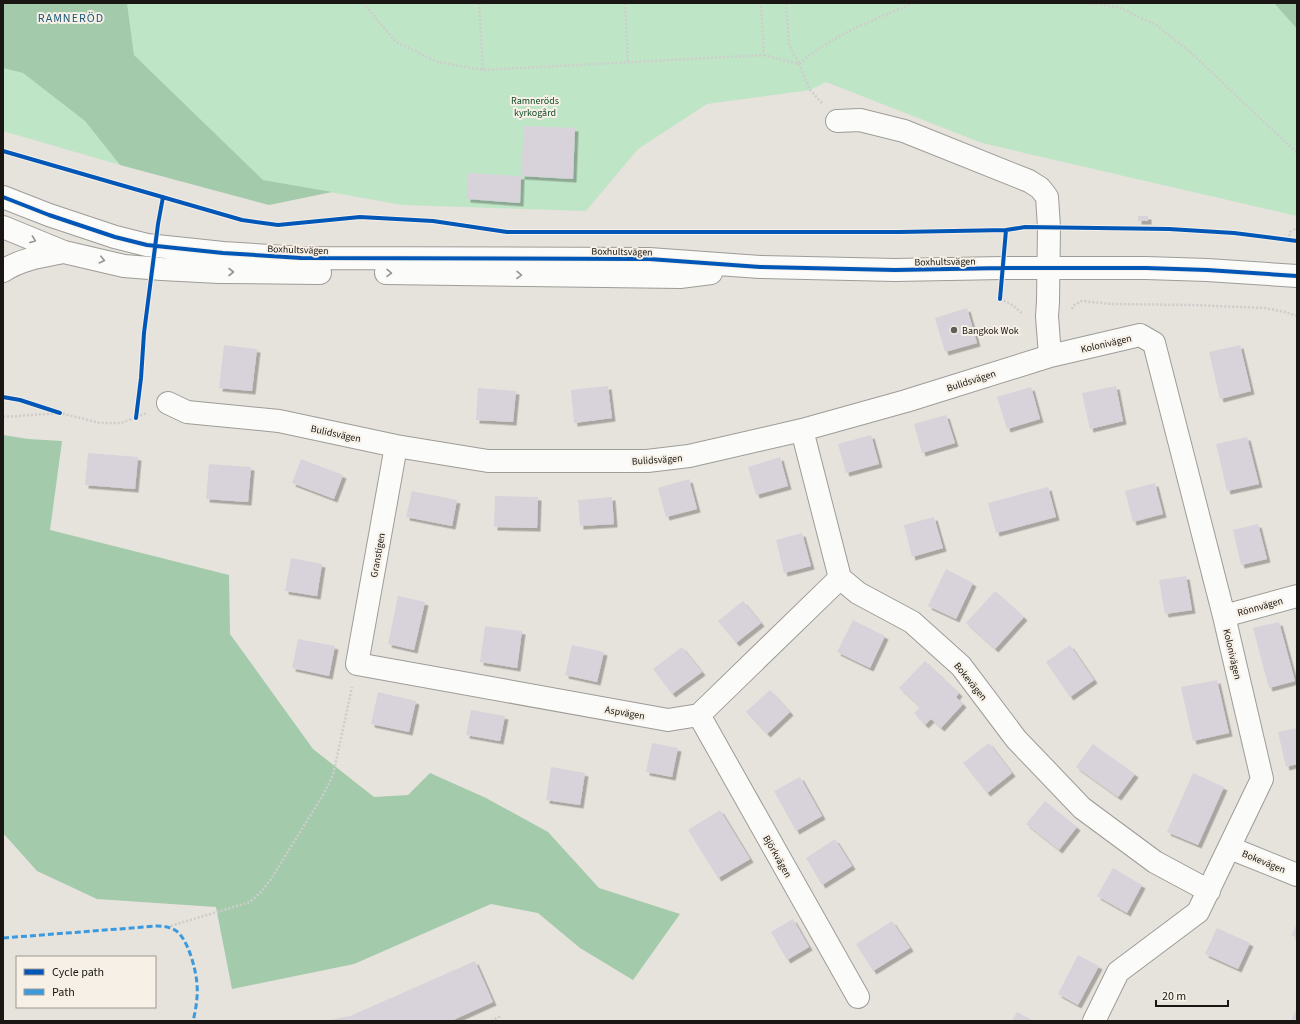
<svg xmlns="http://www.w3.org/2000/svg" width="1300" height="1024" viewBox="0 0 1300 1024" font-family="'Source Sans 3',sans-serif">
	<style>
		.green { fill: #bfe5c7 }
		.forest { fill: #a2caab }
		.building { fill: #d8d3da; filter: url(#shadow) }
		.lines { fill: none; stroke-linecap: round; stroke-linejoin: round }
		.minor-casing { stroke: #9e9c97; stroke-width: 24 }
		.path { stroke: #cdcdcb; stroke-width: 2.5; stroke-dasharray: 2 2; stroke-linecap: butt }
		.minor { stroke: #fbfbfa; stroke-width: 22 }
		.quiet { stroke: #3b9ade; stroke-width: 3; stroke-dasharray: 6 3; stroke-linecap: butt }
		.cycleway-casing { stroke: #f7f0e6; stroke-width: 6 }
		.cycleway { stroke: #0057b8; stroke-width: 4 }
		.oneway { stroke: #959492 }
		.poi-dot { fill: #615d59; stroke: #f7f0e6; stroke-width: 1.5 }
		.labels { text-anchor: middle; stroke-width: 4; stroke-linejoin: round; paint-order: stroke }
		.park-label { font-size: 10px; fill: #104b29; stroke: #f7f0e6 }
		.street-label { font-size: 10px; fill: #191613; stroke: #f7f0e6 }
		.poi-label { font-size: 10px; fill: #191613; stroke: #f7f0e6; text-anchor: start }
		.quarter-label { font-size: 12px; letter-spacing: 1px; fill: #1e5979; stroke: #f7f0e6 }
	</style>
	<defs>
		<filter id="shadow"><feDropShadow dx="3.5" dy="3.5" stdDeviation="0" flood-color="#0004"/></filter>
	</defs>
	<rect width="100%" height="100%" fill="#e6e2dc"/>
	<path class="green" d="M127,3h1147l23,26v187l-315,-73 -156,-61 -16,8 -103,14 -69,45 -52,62 -184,-6 -139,-25 -129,-125z
		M3,68l20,5 62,48 35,44 -117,-34z"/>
	<path class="forest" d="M3,3h124l7,52 129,125 69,12 -63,13 -149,-40 -35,-44 -62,-48 -20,-5z
		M1274,3h23v26z
		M3,435l25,4 34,2 -12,89 179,45 1,59 83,115 61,48 34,-2 22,-22 56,25 62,34 51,56 81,26 -47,66 -53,-32 -42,-35 -47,-9 -137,60 -122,25 -16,-82 -119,-8 -60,-28 -34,-38z"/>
	<path class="building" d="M524,126l51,2 -2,51 -52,-3 -1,27 -53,-4 1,-26 53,3z
		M1138,216h10v5h-10z
		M967,308l10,35 -32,9 -10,-34z
		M224,345l33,4 -5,42 -33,-3z
		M1240,345l11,46 -31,8 -11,-47z
		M608,386l4,32 -38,5 -3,-33z
		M1116,386l7,35 -33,8 -8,-36z
		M1031,387l9,32 -33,10 -10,-32z
		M478,388l38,3 -3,31 -37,-2z
		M946,415l9,28 -33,10 -8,-29z
		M871,435l8,29 -33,9 -8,-29z
		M1247,437l12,47 -32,7 -11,-47z
		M88,453l50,4 -3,32 -50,-4z
		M780,457l8,29 -32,9 -8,-28z
		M301,459l42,16 -9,24 -42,-16z
		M209,464l42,3 -3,35 -42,-3z
		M689,479l8,30 -31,8 -8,-29z
		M1155,483l8,31 -30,8 -8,-31z
		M1048,487l8,30 -60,16 -8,-30z
		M412,491l45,9 -5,26 -46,-9z
		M495,496l43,1 -1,31 -43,-1z
		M612,497l2,27 -34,2 -2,-26z
		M934,517l9,31 -31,9 -8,-32z
		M1258,524l9,35 -26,6 -8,-35z
		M802,533l9,33 -27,7 -8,-33z
		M291,558l31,6 -5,32 -32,-5z
		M946,569l27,14 -17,36 -28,-13z
		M1186,576l6,34 -27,4 -6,-34z
		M995,591l29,26 -29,32 -29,-26z
		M398,596l27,6 -11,48 -26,-6z
		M743,601l18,22 -25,20 -18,-22z
		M853,620l32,16 -15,32 -33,-16z
		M1279,622l16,59 -26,7 -16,-60z
		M485,626l37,5 -5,37 -37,-6z
		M298,639l37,7 -6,30 -37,-8z
		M572,645l32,7 -7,30 -32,-7z
		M1070,645l24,35 -24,17 -24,-35z
		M682,647l20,25 -30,22 -19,-25z
		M925,661l34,32 -3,4 7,7 -22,24 -10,-9 -6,6 -11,-12 6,-6 -21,-19z
		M1217,680l12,53 -36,8 -12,-54z
		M770,690l20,22 -23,22 -21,-22z
		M378,692l38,9 -7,31 -38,-8z
		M471,710l34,6 -5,25 -34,-6z
		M1297,728v36l-11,3 -8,-35z
		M652,743l26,5 -6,29 -26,-5z
		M989,743l23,30 -25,20 -24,-30z
		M1093,744l42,30 -17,23 -42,-30z
		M551,767l34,6 -5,32 -34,-5z
		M1193,773l31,14 -26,58 -31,-13z
		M800,777l22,39 -26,15 -22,-40z
		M1045,801l32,26 -18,23 -33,-26z
		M720,810l30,49 -32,19 -30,-48z
		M835,839l17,27 -30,19 -16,-27z
		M1113,868l29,17 -15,28 -30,-17z
		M793,919l16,28 -22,13 -16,-28z
		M892,921l18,27 -37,23 -17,-27z
		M1297,923v15l-5,-3z
		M1217,928l33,15 -12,26 -33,-15z
		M1078,955l21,11 -21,39 -20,-11z
		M475,961l18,41 -42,19h-127l26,-5z
		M1297,1007v14h-6z
		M1017,1012l17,9h-22z"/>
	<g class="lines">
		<g class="minor-casing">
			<path id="minor" d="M3,197l46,18 66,22 32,8 76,8 78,5 348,1 111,8 135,3 108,-2h143l61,2 90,6
				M3,227l61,25 60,14 38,3 57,3 101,1
				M3,271c18,-12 40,-15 61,-19
				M386,273l294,4 31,-4
				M1050,356l90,-21 14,8 70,273 38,163 -64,133 -80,60 -24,49
				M168,403l19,9 92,9 117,25 92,15h159l42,-5 113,-26 104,-29 144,-45 -3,-40 1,-14 1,-75 -2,-30 -7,-9 -11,-7 -125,-50 -44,-11 -23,1
				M802,430l38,148 18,15 54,29 49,44 55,73 66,69 73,54 54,29
				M396,446l-39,218 311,56 31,-5 141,-137
				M1224,616l73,-20
				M699,715l159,282
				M1230,848l67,27"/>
		</g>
		<path class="path" d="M363,3l33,39 42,20 45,8 281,-15 -3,-52
			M479,3l4,67
			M625,3l3,59
			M786,3l3,42 10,19c33,-29 74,-44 115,-61
			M1088,3l30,4 38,18 32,25 109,103
			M764,55l35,9 11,26 13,14
			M1289,240l1,-8 5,-3h2
			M1000,299l11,5 12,10
			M1072,309l1,-3 8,-5 31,3 80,1 73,3 20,4 12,4
			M3,417l57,-4 40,10h21l26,-10
			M167,927l83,-25 11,-10 10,-13 52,-84 10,-20 19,-88
			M491,1021l10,-5"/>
		<use href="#minor" class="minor"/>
		<path class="quiet" d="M3,938l154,-12c6,0 12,1 18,4 13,8 21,40 22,54 1,12 -1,25 -4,37"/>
		<g class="cycleway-casing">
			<path id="cycleway" d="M3,151l239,69 36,5 82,-8 73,4 74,11h392l107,-2 19,-3 144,2 65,4 63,8
				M3,197l46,18 66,22 32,8 76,8 78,5 348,1 111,8 135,3 108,-2h143l61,2 90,6
				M1000,299l6,-69
				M3,397l17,3 40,13
				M136,418l5,-40 3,-45 14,-109 5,-27"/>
		</g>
		<use href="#cycleway" class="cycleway"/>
	</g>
	<defs><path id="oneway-chevron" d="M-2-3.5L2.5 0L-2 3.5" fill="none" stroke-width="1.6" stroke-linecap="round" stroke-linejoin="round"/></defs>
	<g class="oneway">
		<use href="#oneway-chevron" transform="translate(33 240) rotate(21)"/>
		<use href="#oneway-chevron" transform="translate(102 260) rotate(13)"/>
		<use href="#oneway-chevron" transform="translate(231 272)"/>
		<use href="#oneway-chevron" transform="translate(389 273) rotate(1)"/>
		<use href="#oneway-chevron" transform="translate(519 275) rotate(1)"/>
	</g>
	<circle class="poi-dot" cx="954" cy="330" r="4"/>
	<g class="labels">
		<g class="park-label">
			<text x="535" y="104">Ramneröds<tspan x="535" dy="12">kyrkogård</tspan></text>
		</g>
		<g class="street-label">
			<text transform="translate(298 249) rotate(2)" y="4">Boxhultsvägen</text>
			<text transform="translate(622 251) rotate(1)" y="4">Boxhultsvägen</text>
			<text transform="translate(945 261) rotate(-1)" y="4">Boxhultsvägen</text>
			<text transform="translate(1106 343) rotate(-13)" y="4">Kolonivägen</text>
			<text transform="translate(971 380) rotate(-18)" y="4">Bulidsvägen</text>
			<text transform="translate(336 433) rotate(12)" y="4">Bulidsvägen</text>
			<text transform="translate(657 459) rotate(-4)" y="4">Bulidsvägen</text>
			<text transform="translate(377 555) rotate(-80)" y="4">Granstigen</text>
			<text transform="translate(1260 606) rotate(-16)" y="4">Rönnvägen</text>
			<text transform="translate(1233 654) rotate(77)" y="4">Kolonivägen</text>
			<text transform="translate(971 681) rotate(51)" y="4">Bokevägen</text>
			<text transform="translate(625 712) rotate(10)" y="4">Aspvägen</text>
			<text transform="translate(778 856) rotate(60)" y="4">Björkvägen</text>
			<text transform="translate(1264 861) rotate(22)" y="4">Bokevägen</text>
		</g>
		<g class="poi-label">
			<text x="962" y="334">Bangkok Wok</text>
		</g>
		<g class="quarter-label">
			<text x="71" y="22">RAMNERÖD</text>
		</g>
	</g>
	<rect width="1300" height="1024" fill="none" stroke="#191613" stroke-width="8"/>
	<rect x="16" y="956" width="140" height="52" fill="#f7f0e6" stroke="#9e9992"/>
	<rect x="24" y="969" width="20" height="6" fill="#0057b8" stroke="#9e9992"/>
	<text x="52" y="976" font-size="12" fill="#191613">Cycle path</text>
	<rect x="24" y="989" width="20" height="6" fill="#3b9ade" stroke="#9e9992"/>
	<text x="52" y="996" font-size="12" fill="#191613">Path</text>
	<path d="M1156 1000v6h72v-6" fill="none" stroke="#191613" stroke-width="2"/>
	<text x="1162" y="1000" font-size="12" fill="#191613" stroke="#f7f0e6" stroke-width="3" paint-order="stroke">20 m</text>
</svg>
